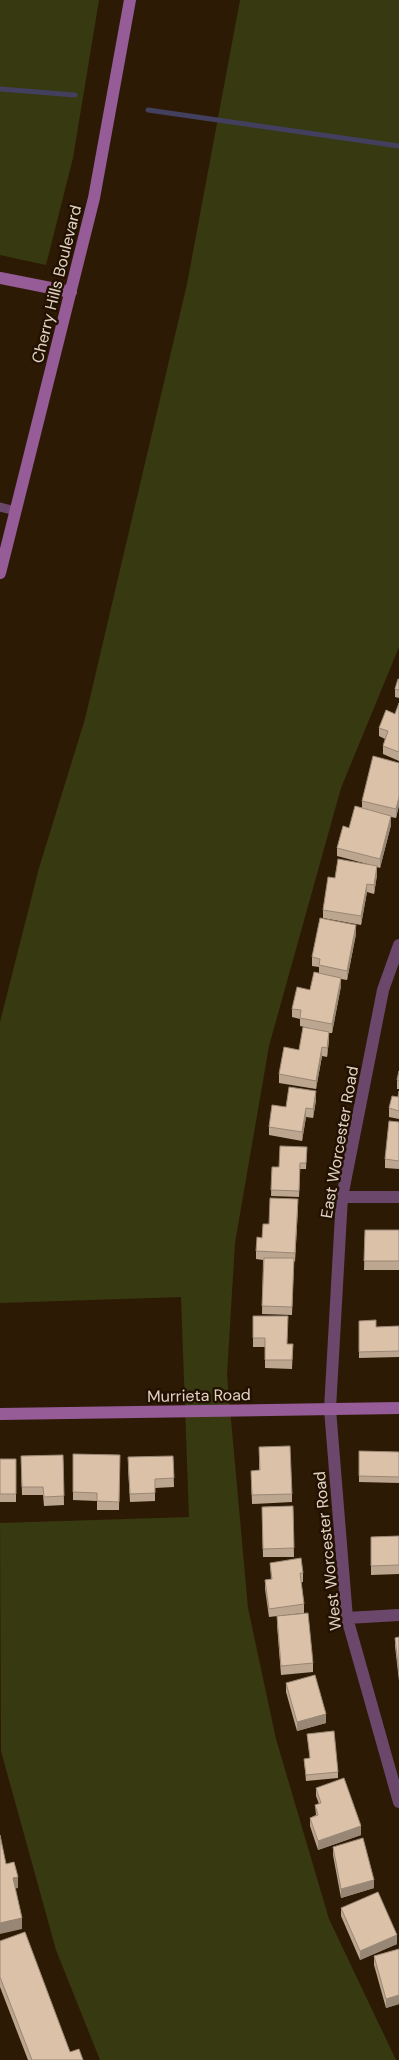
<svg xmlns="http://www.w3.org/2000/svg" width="399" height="2060" viewBox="0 0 399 2060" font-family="'DM Sans',sans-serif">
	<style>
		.green { fill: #373910 }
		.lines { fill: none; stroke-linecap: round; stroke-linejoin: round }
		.stream { stroke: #433f5e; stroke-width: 5 }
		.lane { stroke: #6b476c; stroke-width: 9 }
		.street { stroke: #6b476c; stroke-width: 12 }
		.secondary { stroke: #965c98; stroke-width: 12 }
		.wall { fill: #bca690 }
		.shaded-wall { fill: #998776 }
		.building { fill: #dbc1a8; stroke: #998776 }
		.labels { text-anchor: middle; stroke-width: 5; stroke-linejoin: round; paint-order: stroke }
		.street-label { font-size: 16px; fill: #e0d3c6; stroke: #231100 }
	</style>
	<rect width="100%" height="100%" fill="#2d1a05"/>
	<path class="green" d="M0,0h99l-26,158 -27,107 -46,-10z
		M240,0h159v647l-58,141 -72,258 -34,197 -8,132 21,233 28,131 53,180 67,141h-296l-44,-110 -55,-199 -1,-228 189,-6 -8,-220 -181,6v-281l39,-154 46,-149 102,-435z"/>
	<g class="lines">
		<path class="stream" d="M0,89l75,6
			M148,110l251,36"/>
		<path class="lane" d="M0,507l16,4"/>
		<path class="street" d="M399,945l-16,45 -41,207 -12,212 17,209 52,184
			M342,1197h57
			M347,1618l52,-3"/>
		<path class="secondary" d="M0,278l71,14
			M0,573l94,-375 36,-198
			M0,1414l399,-6"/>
	</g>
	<path class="wall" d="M399,679v19l-4,-1v-8z
		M399,703v58l-16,-7v-8l2,-7 -6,-3v-8l16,-14z
		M399,763v42l-3,13 -5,-1v8l-11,43 -3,-1v8l-3,19 -7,-2 -6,33 -38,-7v-8l12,-32 32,-14 -30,-8v-8l12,-20 13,-20v-7z
		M356,934l-9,46 -6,-1v7l-9,47h-3v7l-2,17 -5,-1 -6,33 -37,-6v-9l20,-24 10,-22 -9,-2v-7l-8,-2v-8l18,-19 9,-17v-6l-7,-1v-9z
		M399,1071v18h-2v-9z
		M399,1091v28l-10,-2v-9l9,-11z
		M316,1100l-3,18 -7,-1 -4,24 -33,-6v-8l17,-20z
		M399,1122v47l-14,-1v-9z
		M307,1147l-1,22h-6l-1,28 -28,-1 1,-29h7z
		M298,1208l-3,54 -1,-1 -2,54 -30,-1 1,-54 -7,-1v-8l13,-27z
		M365,1230h34v40h-35z
		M253,1316l34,28h6l-1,25 -27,-1v-21h-12z
		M359,1321l17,6 23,-1v31l-40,1z
		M259,1447l33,47v8l-40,2 -1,-33 8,-1z
		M359,1451l40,1v31l-40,-1z
		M73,1454l47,1 -1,55h-22v-9l-24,-1z
		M63,1455l1,50 -20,1 -1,-11h-21l-1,-39z
		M173,1456l1,31 -19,1v13l-25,1 -2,-36z
		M0,1459h16v43h-16z
		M293,1506l1,51h-31l-1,-50z
		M399,1536v38l-28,1v-38z
		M270,1563l33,10v9h-2l3,22v9l-35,4 -4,-28v-9l6,-1z
		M277,1616l36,47v9l-32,3 -4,-50z
		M399,1637v44l-4,-35v-8z
		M286,1683l40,40 -29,8 -11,-39z
		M307,1734l31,38v6l-32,3 -2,-22 6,-1z
		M316,1788l45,47 -43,15 -8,-24v-8l6,-3 -1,-10 4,-1 -3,-8z
		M333,1847l41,41 -33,10 -8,-43z
		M341,1908l56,36 -37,16 -19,-44z
		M0,1941l70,111 13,8h-55l-28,-73z
		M399,1949v55l-13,4 -12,-43v-9z"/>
	<path class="shaded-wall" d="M399,797v8l-3,13v-9z
		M391,816v9l-11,43v-9z
		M377,866v9l-3,19v-9z
		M367,884v8l-6,33v-9z
		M356,925v9l-9,46v-9z
		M341,978v8l-9,47v-9z
		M329,1032v8l-2,17v-9z
		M322,1047v9l-6,33v-8z
		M316,1091v9l-3,18v-9z
		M306,1108v9l-4,24v-9z
		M326,1714v9l-29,8v-9z
		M361,1826v9l-43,15v-9z
		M18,1877v11l-5,1v-11z
		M374,1880v8l-33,10v-9z
		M22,1918v11l-22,5v-11z
		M397,1935v9l-37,16v-9z
		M399,1995v9l-13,4v-9z"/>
	<path class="building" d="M398,679h1v11l-4,-1z
		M399,703v49l-16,-6 5,-15 -9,-3 7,-18 9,4z
		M373,756l26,7v34l-3,12 -34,-8z
		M355,806l36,10 -11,43 -43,-11 6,-22 6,2z
		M338,859l39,7 -3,19 -7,-1 -6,32 -38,-6 5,-33 7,1z
		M320,918l36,7 -9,46 -28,-6 1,-6 -8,-2z
		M314,972l27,6 -9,46 -32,-6 1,-8 -9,-1 5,-22 13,3z
		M303,1027l26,5 -2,16 -5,-1 -6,34 -37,-7 5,-27 15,3z
		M399,1071v10l-2,-1z
		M289,1087l27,4 -3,18 -7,-1 -4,24 -33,-5 3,-22 14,2z
		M399,1091v20l-10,-3 3,-12 6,1z
		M389,1121l10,1v39l-14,-2z
		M280,1146l27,1 -1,16h-6l-1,28 -28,-1 1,-23h7z
		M270,1198l28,1 -3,54 -39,-2 1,-14 5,1 1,-14h6z
		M365,1230h34v31h-35z
		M264,1258h30l-2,49 -30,-1z
		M253,1316h35l-1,28h6l-1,16h-27v-22h-12z
		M376,1320v7l23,-1v25l-40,1v-31z
		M290,1446l2,48 -40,1 -1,-24 9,-1 -1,-23z
		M359,1451l40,1v25l-40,-1z
		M73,1454l47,1 -1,47 -22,-1v-8l-24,-1z
		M63,1455l1,41 -20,1 -1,-10h-21l-1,-31z
		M173,1456l1,22 -19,1v14l-25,1 -2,-37z
		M0,1459h16v35h-16z
		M293,1506l1,42 -31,1 -1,-42z
		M399,1536v29l-28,1v-29z
		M301,1558l2,15h-3l4,31 -35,5 -4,-29 7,-1 -2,-16z
		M308,1613l5,50 -32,3 -4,-50z
		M399,1637v36l-4,-35z
		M315,1675l11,39 -29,8 -11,-39z
		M334,1731l4,41 -32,3 -2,-16 6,-1 -3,-24z
		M344,1778l17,48 -43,15 -8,-23 8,-3 -3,-10 6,-2 -5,-15z
		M0,1835l6,29 8,-2 4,15 -5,1 9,40 -22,5z
		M363,1838l11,42 -33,9 -8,-42z
		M378,1892l19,43 -37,16 -19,-43z
		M25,1932l45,120 9,-3 4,11h-51l-32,-83v-36z
		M399,1949v46l-13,4 -12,-43z"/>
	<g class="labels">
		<g class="street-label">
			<text transform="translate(56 284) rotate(-76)" y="6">Cherry Hills Boulevard</text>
			<text transform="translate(339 1142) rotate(-80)" y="6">East Worcester Road</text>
			<text transform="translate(199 1395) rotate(-1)" y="6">Murrieta Road</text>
			<text transform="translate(327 1551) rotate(-96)" y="6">West Worcester Road</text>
		</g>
	</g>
</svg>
